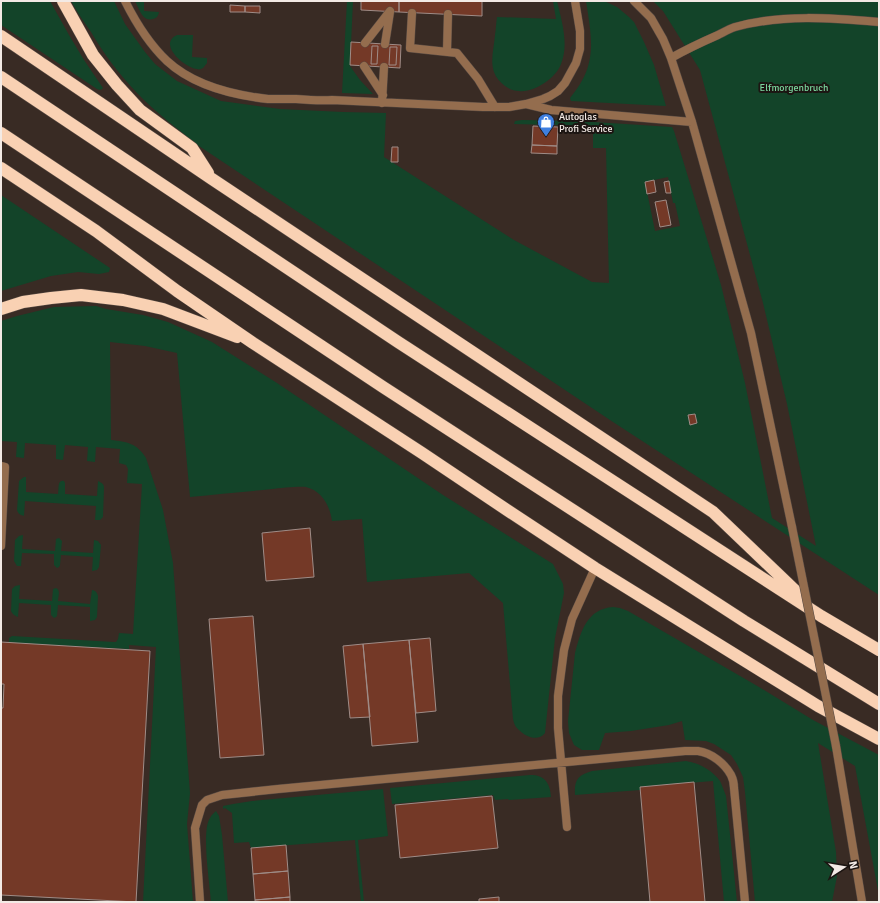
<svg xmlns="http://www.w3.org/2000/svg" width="880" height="903" viewBox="0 0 880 903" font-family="Signika,sans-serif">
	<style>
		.green { fill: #134429; fill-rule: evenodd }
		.building { fill: #743927; stroke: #9f8c87 }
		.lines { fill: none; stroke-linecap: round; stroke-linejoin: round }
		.service-casing { stroke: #574a43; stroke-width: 9 }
		.motorway-casing { stroke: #574a43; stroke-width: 13 }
		.service { stroke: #946d4e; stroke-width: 8 }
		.motorway { stroke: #f9d1b3; stroke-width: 12 }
		.service-bridge-casing { stroke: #574a43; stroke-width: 9; stroke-linecap: butt }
		.service-bridge { stroke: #946d4e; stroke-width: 8 }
		.labels { text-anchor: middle; stroke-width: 4; stroke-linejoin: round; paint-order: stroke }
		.park-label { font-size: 10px; fill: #7ad59d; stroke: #1c1512 }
		.poi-label { font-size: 10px; fill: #f3eae5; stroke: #1c1512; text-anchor: start }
	</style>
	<rect width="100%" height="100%" fill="#392b24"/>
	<path class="green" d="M1,1h49l19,34 15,25 19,28 -1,1 -2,1 -3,-1 -96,-64z
		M71,1h43l11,23 20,28 10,12 22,17 44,20 59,8 63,3 43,1 -2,44 130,83 78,42 17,1 -3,-135h-13v-22l-79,-2 1,-3 7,-1 56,1 94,6 2,4 47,154 24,98 27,135 44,28 -29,-142 -24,-101 -63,-233 -37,-59 -10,-10h226v594l-266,-173 -414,-276c-21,-17 -43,-33 -62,-53 -18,-19 -33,-39 -46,-61 -7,-10 -14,-20 -20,-31zM668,177l5,26h2l5,23 -25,5 -10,-49z
		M135,1h9v10l15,1c-1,4 -2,6 -6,7 -11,3 -14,-11 -18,-18z
		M347,1h6l-3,65 10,14 13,14 -31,-1z
		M553,1h4c5,21 12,43 4,63 -5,14 -27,29 -42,27 -5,0 -10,-2 -14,-5 -5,-4 -9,-8 -11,-14 -4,-12 0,-24 1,-37 1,-6 1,-12 2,-18l59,2z
		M586,1h18l13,6 12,10 5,5 10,20 10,23 12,41 -95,-5 -1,-3c28,-33 22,-58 16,-97z
		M177,35h16l-1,22 15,1v5l-4,5c-2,1 -4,2 -6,1 -12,-1 -40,-25 -20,-34z
		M1,195l109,73 -1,4 -10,2 -21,-2 -27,4 -50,15z
		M96,306l10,3 37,6 25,7 44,20 65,41 166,112 110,69 10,20 1,9 -9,45 -10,95c-7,9 -19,4 -26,-3 -4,-3 -5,-7 -6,-11l-10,-116 -34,-30 -102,9 -5,-63 -30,2c-2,-15 -10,-30 -26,-34 -7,-1 -26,1 -34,2 -27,3 -55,5 -82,8l-13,-144 -32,-7 -35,-4 1,98c16,2 26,3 35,18l17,52 10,53 17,230 -3,31 6,78h-50l13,-255 -27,-2v4l-120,-6v-5l3,-2 102,6h2l2,-3 1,-6 14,1 9,-150 -15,-1 1,-14 -2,-4 -7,-2 1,-14 -24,-2 -1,15 -8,-1 1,-14 -23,-2 -2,15 -7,-1v-14l-31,-2 -1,15 -8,-1 1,-15 -16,-1v-120l16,-5 37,-9z
		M24,477h2v15l32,2c1,-5 -1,-15 6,-13l1,2v11l32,2 1,-15c4,2 6,3 6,7l-1,29 -3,3h-5l1,-14 -71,-5 -1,15c-3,-1 -6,-2 -7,-6l2,-29z
		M23,535l-1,14 33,2 1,-12 3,-1 3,3 -1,10 32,2 1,-13 4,1 3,4 -2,22 -2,3 -5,1 1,-14 -32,-2 -1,10 -1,2 -2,1 -3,-3v-11l-32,-1 -1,13h-4l-3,-5 1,-21 4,-4z
		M20,585l-1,14 33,2 1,-12 3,-1c5,2 2,9 2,13l32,3 2,-14c3,0 5,2 6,6l-1,21 -2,3 -5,1v-14l-32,-2 -1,11 -1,1 -2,1 -3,-3v-10l-32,-2 -1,14c-3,-1 -6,-3 -7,-6l1,-22 3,-3z
		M613,607l7,1 8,3 131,76 54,33 66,35v141l-24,-130 -37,-23 18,109 1,24 -5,26h-77l-10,-110 -2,-15 -6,-13 -6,-9 -17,-11 -8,-3 -21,-1 -3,-19 -13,4 -38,6 -26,2 -6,17h-17l-8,-5 -5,-12 -1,-12 7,-68c6,-22 12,-44 38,-46z
		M686,761c13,2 26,9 34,20 2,4 4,10 6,15l11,106h-13l-11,-121 -73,6v3l-65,5c-1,-15 3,-20 17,-24z
		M530,775c15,0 20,8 21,22l-42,3 -1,-1 -13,1 -2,-5 -101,9 -2,-16z
		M383,789l5,47 -30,4 6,62h-3l-6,-62 -104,8 -2,-6 -15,1 -2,-30 -7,-5 -2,1v-3l10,-2 19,-3z
		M216,811l3,5 3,19 6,67h-17c-1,-18 -10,-71 -1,-84 1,-3 4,-5 6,-7z"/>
	<path class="building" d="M361,1h38v11l-38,-2z
		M399,1h83v15l-83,-4z
		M230,5l15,1v6h-15z
		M245,6h15v7l-15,-1z
		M351,42l50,3 -1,23 -50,-3z
		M372,46h6l-1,18h-6z
		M390,47h7l-1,18h-7z
		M533,126l25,1 -1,19 -25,-1z
		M532,145l25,1v8l-26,-1z
		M392,147h6v15h-7z
		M654,180l2,12 -9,2 -2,-12z
		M669,181l2,12h-5l-2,-11z
		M666,200l5,25 -11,2 -5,-25z
		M695,414l2,9 -7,2 -2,-10z
		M310,528l4,49 -48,4 -4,-48z
		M253,616l11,139 -44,3 -11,-139z
		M430,638l6,73 -20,2 -7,-73z
		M409,640l9,102 -46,4 -9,-102z
		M1,642l149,9 -14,251 -135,-7v-187h2l1,-24h-3z
		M363,644l7,73 -20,1 -7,-72z
		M694,782l11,120h-55l-10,-115z
		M492,796l6,52 -98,10 -5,-53z
		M286,845l2,26 -35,3 -2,-26z
		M288,871l2,26 -35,3 -2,-26z
		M290,897v5h-35v-2z
		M499,897v5h-20v-3z"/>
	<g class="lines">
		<g class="service-casing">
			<path id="service" d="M125,1c11,22 24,43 42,60 27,25 65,34 101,38 9,0 19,0 28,0 12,1 24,2 36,1l151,7h26l17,-3 17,-5 7,-3 8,-5 7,-8 11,-20 4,-14v-18l-5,-30
				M634,1l17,17 12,21 8,19 21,64 59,211 41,194
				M412,13l-2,35 47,5 21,26 17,28
				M365,43l25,-32
				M385,44l5,-32
				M447,51l1,-37
				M671,58c16,-9 31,-16 47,-23 6,-3 11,-6 17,-8 47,-13 96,-9 144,-5
				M364,66l19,29
				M382,103l2,-36
				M526,104l25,6 141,12
				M1,466l4,1 -4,79
				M836,746l26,156
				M567,827l-9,-99v-32l6,-46 8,-31 23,-51
				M200,902l-5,-74 7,-23 5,-5 15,-5 56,-6 407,-38c5,0 9,0 13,0 14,2 27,13 33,24 2,4 3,9 3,13l11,114"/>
		</g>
		<g class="motorway-casing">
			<path id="motorway" d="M63,1l30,54 24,30 23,25 52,38 16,25
				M1,36l211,143 501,333 89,85
				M1,77l397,265 423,274 58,34
				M1,133l382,254 361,234 135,83
				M1,168l95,63 81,60 76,52 169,110 85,57 88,58 223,138 61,33
				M1,309l22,-7 28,-4 30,-3 42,5 40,9 74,28"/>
		</g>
		<use href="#service" class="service"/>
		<use href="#motorway" class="motorway"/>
		<g class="service-bridge-casing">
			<path id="service-bridge" d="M792,527l44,219"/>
		</g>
		<use href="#service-bridge" class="service-bridge"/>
	</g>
	<defs>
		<g id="shop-pin" transform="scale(0.9)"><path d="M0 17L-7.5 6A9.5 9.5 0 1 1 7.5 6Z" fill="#3f7fe0" stroke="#1c1512"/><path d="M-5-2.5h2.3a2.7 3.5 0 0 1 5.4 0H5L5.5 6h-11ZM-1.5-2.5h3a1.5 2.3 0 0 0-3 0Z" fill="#fff"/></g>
	</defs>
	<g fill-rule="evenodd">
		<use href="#shop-pin" x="546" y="122"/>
	</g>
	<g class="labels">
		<g class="park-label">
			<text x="794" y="91">Elfmorgenbruch</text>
		</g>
		<g class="poi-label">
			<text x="559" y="120">Autoglas<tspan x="559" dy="12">Profi Service</tspan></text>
		</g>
	</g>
	<rect width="880" height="903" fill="none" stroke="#f3eae5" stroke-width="4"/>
	<g transform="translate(844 867) rotate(78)" stroke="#1c1512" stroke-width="3" paint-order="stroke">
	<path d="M0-3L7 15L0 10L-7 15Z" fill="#f3eae5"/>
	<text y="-6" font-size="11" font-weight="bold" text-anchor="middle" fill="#f3eae5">N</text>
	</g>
</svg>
